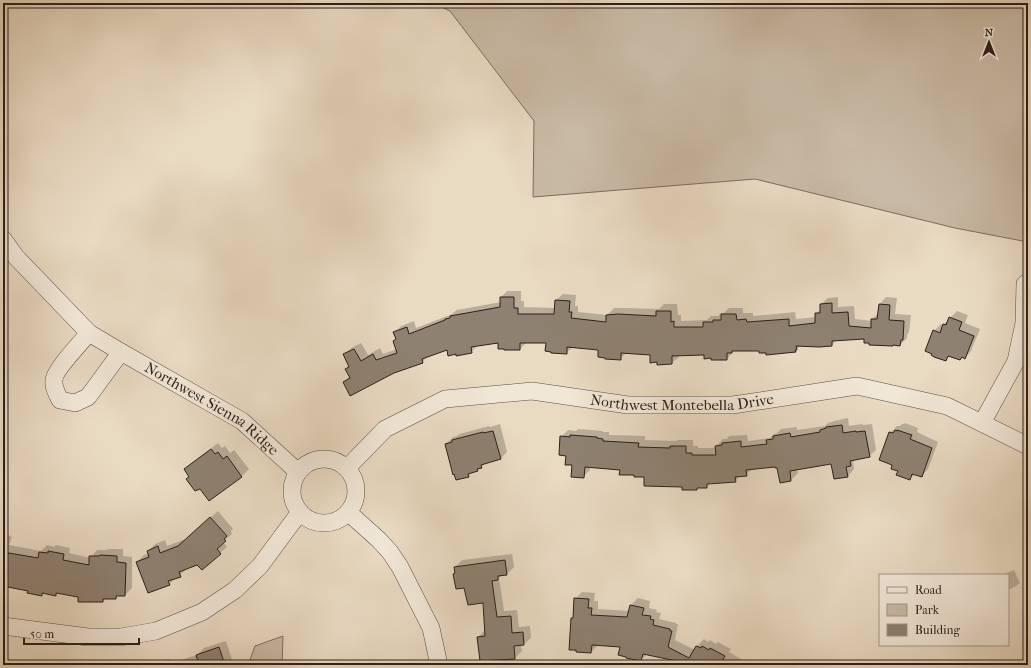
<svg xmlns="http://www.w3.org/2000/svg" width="1031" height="668" viewBox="0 0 1031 668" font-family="'IM FELL French Canon',serif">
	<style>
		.green { fill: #c9baa5; stroke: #7a6d60 }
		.shadow { fill: #0003 }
		.building { fill: #8e8171; stroke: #2b201a }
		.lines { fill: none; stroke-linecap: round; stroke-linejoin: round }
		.minor-casing { stroke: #5a4e44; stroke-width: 18 }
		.minor { stroke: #f1e7d7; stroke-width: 17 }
		.labels { text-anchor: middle; stroke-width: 3.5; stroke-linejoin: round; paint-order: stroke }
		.street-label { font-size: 15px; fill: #2b201a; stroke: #f1e7d7 }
	</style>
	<rect width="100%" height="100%" fill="#e9dac2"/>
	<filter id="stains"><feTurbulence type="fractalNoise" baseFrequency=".005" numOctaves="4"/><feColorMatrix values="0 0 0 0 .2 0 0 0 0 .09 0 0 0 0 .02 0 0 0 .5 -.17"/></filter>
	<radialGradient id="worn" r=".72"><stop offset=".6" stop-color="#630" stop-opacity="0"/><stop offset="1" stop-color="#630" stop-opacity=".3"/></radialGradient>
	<path class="green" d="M433,3h595v239l-73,-14 -200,-49 -222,18 1,-76 -84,-110z
		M283,636l-1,29h-34l7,-19z"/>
	<path class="shadow" d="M507,291h14v10h3v6l31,1 1,-8 7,-6 13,1 -1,11h3v6l29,3 7,-7h12l33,1 5,-5h13l1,11h3v6l26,-1 4,-4h7l3,-3h3l5,-5h14v5h10v3l42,-4 1,7 20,-2v-3l5,-5v-5l7,-6 10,-1v10l16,-1 1,13 17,2v-2l7,-6 1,-9 6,-7 11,1 -2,16 16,1 -2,17 -2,3v3l-7,7 -35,-7 -28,1 -5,6h-31l-6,6 -28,1 -8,-2h-26v2l-6,7 -15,-2 -7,-3 -26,1v2l-7,6 -14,-2 -7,-7 -25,-1 -6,6 -20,-10 -27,-2 -7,6 -19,-11h-20l-7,7 -21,-7 -21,3 -7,7 -23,-3 -20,7 -6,6 -78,20 6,-6 -4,-7 3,-3 -5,-11 7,-7 10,-5 7,12 12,-7 3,6 14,-5 -3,-8 3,-3 -2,-6 6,-6 13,-5 2,7 34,-13 7,-5 44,-8v-5z
		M957,311l11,4 -3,8 15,6 -9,22 -6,7 -2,-1 -3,2 -10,-4 -4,5 -12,-29 7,-7 2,1z
		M848,418l1,8 13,-2 1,1 9,-1 4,26 -7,6 -13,3 -3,3 1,7 -6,7 -16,-13 -35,6 1,4 -7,7 -13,-13 -2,-1 -23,2 -7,7h-5l-6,6 -24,2 -5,4h-8l-2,2 -61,-15 -14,-4 -30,-3 -1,3 -7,7 -10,-13 -6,-9 -6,-18 7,-7 8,1 2,-2 25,2v1h6v3l36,1v4l31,1 2,-1h15v6h5v2h18v-2l7,-7h4l2,-3 18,-1 1,6 22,-3 4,-4 3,-1 4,-4 16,-2v3l28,-4 3,-3 4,-1 2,-1z
		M905,423l13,5 -1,4 21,10 -10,27 -7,7 -6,-2 -5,5 -11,-9 -9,-37 7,-7h3l2,-2h2z
		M500,424l7,28 -7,7 -14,3 -9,9 -5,1 -4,4 -22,-32 7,-7 4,-1 3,-2 29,-8 1,1z
		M218,443l4,5 3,-2 5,7 4,-3 15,19 -7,7 -33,24 -24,-31 7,-6z
		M218,511l15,18 -2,2 1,3 -9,8 4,5 -7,6 -33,16 -18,15 -32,-22 7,-7 5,-2 -1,-2 7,-7 10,-4 2,6 19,-7z
		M3,531l3,1v2l6,3 -3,8 32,6 6,-6 7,2 2,-2 14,3 -1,5 21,5 7,-8h10l1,-1h15v7l9,1v31l-7,7h-7l-2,3h-10l-3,3 -45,-9 -3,3 -11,-2 -3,2 -12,-5 -26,-5z
		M512,554l2,13 -7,7 -5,1 -3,3 5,33 13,-1 2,17 11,-1 1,12 -7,6 -3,1 1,6 -7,7 -34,2 -3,-23 7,-7 -1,-28 -20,-16 -8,-14 -1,-5 7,-7z
		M1014,570l6,13 -4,3 -8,4v-15h-6z
		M582,592l13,1 -1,8h4v8l32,2 1,-6 7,-7 12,3 -1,7 8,2 -1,2 5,1 -2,6 17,4v1h2l-3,16 20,10 2,-4 7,-7 4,3 2,-2 6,4 2,-2 13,7 -2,3 22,13h-73l2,-4 -33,-7 -6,6 -20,-14 -23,-1 -7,7 -19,-34 2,-1 1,-18z
		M226,641l7,22 -2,2h-94l2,-2 15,-3v1l16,-2 1,4 26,-8 7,-7z"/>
	<path class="building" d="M500,297h14v11h4v6h36l1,-14 15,1 -1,11h3l-1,6 35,4v-7l12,-1 38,2v-5h15v11l3,-1v6h29v-5h10v-2h8v-6h15l1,6 9,-1 1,3 42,-3v7l26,-3v-10h5v-9l12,-1v10l16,-1 1,14 22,2v-9h6l2,-15 11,1 -1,15 15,1 -1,19h-2l-1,6 -7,-1v1l-24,-1v-2h-5v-4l-32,2v5l-13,1 -23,-1 1,4h-2l1,2 -30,3v-2h-7v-2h-27v2h-5v7h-16v-2l-7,1v-4l-32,1v8l-15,1v-3l-7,1v-8l-29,-2v7l-16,-1v-1l-7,-1v-7l-31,-3v7l-16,-1v-1l-6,-1 1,-8h-26v7h-16v-1h-6v-6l-27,4 1,6 -16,3v-2l-8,2 -1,-6 -25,9 1,4 -29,10 -44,23 -7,-14 7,-4 -5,-9 4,-2 -6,-13 11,-5 7,12 12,-7 3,6 21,-7 -4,-12 3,-2 -3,-7 14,-5 2,7 36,-14v-1l5,-1v-2l50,-9z
		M949,317l13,5 -3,8 15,6 -9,23 -3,-2 -2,3 -12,-4 -2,5 -12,-4 -3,-2 1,-1 -7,-3 8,-21 7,3 3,-9 3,1z
		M842,425l1,8 13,-2v1l9,-1 5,26 -20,4 1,5 -5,1 2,10 -14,2 -3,-15 -41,7 1,10 -11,2 -3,-15h-2v-1l-29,3 1,6 -12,1 1,5 -29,2v4h-10v2h-15v-3l-38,-1v-9h-10v-2h-15l1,-5 -35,-3 -1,11 -13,-1 1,-12h-7l1,-9 -7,-1 1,-19 10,1v-2l27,2v1l6,1v2l36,2 -1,4 32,1v-2h16v7h6v2h24l-1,-9 7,-1v-2l19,-2v6l26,-3 -1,-4 7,-1v-3l17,-3 1,4 29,-5v-2l6,-2v-1z
		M895,430l2,1v-1l15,5 -2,4 22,9 -10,29 -10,-3 -2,6 -14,-5 2,-4 -7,-2 1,-4 -13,-5 10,-28 4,1z
		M493,431l8,28 -20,6 1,3 -5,1 1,2 -10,3 1,3 -13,3 -2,-6 -1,1 -8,-31 7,-2v-2l31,-8v1z
		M211,449l4,5 3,-2 5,7 4,-3 15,21 -33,24 -9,-12 -5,2 -9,-12 3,-2 -5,-8z
		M210,517l17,19 -3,3 2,2 -9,8 4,5 -19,16 -5,-5 -18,7 2,5 -13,4 2,4 -22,8 -12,-31 13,-5 -2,-6 11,-5 2,7 18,-7z
		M48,551l16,3 -1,6 26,5v-9h10l1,-1 17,1v6l9,1 -1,33h-9v3h-13v3h-25v-5l-22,-4v3l-14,-3v3l-15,-3 1,-2 -25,-5v-34l35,6 1,-6 9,1z
		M505,560l2,15 -9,1v4l-6,1 5,36 14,-1 1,17 11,-1 1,13 -10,1 1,13 -35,2 -3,-24 8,-1 -2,-33 -15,2 -4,-17 -8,1 -3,-15 2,-1 -1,-6z
		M574,598l15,1 -1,9h4l-1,7 36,2 3,-12 14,3 -2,7 9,1 -1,3 4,1 -1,5 17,4v2h2l-4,16 21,11 7,-12 5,2 1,-2 7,4 1,-2 15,8 -5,9h-35l1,-2 -43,-9 -2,7 -15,-3v-1l-8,-2 2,-8 -28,-2 -1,8 -15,-1v-2h-7l2,-32h2z
		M219,647l6,18h-26l-3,-10z"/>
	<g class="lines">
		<g class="minor-casing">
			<g id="minor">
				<path id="s1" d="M3,239l13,18 73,76 32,19 121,69 56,51"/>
				<path d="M89,333c-7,8 -35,38 -35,47 -1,7 3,14 6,20l15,3 13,-6 33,-45"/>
				<path d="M982,423l34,-62 8,-38 1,-39"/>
				<circle cx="324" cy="491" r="32"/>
				<path id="s2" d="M347,468l38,-39 60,-30 87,-8 96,14h105l124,-19 90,20 81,40"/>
				<path d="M349,513l30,27 11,12 10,15 31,61 8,37"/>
				<path d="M3,626l85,11h33l35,-6 46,-19 33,-22 25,-24 40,-54"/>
			</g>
		</g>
		<use href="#minor" class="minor"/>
	</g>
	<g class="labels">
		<g class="street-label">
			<text dy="5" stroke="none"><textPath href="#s2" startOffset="360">Northwest Montebella Drive</textPath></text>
			<text dy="5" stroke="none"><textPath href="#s1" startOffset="272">Northwest Sienna Ridge</textPath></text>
		</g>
	</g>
	<rect width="1031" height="668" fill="none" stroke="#e9dac2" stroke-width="16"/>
	<rect x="4" y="4" width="1023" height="660" fill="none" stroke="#2b201a" stroke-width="2"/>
	<rect x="8" y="8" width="1015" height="652" fill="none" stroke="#2b201a"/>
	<rect x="879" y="574" width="130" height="72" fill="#f1e7d7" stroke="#a2978b"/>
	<rect x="887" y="587" width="20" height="6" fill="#f1e7d7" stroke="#a2978b"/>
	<text x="915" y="594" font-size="12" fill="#2b201a">Road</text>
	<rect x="887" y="604" width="20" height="12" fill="#c9baa5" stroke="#a2978b"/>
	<text x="915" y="614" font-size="12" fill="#2b201a">Park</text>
	<rect x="887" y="624" width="20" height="12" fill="#8e8171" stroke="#a2978b"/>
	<text x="915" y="634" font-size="12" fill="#2b201a">Building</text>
	<g transform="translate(989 42)" stroke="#f1e7d7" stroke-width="3" paint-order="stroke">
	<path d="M0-3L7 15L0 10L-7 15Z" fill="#2b201a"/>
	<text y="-6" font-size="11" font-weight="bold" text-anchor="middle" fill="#2b201a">N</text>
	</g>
	<path d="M24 638v6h115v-6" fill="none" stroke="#2b201a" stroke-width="2"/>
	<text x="30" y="638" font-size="12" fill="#2b201a" stroke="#f1e7d7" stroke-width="3" paint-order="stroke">50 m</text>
	<rect width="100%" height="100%" filter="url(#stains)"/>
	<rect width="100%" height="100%" fill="url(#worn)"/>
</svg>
